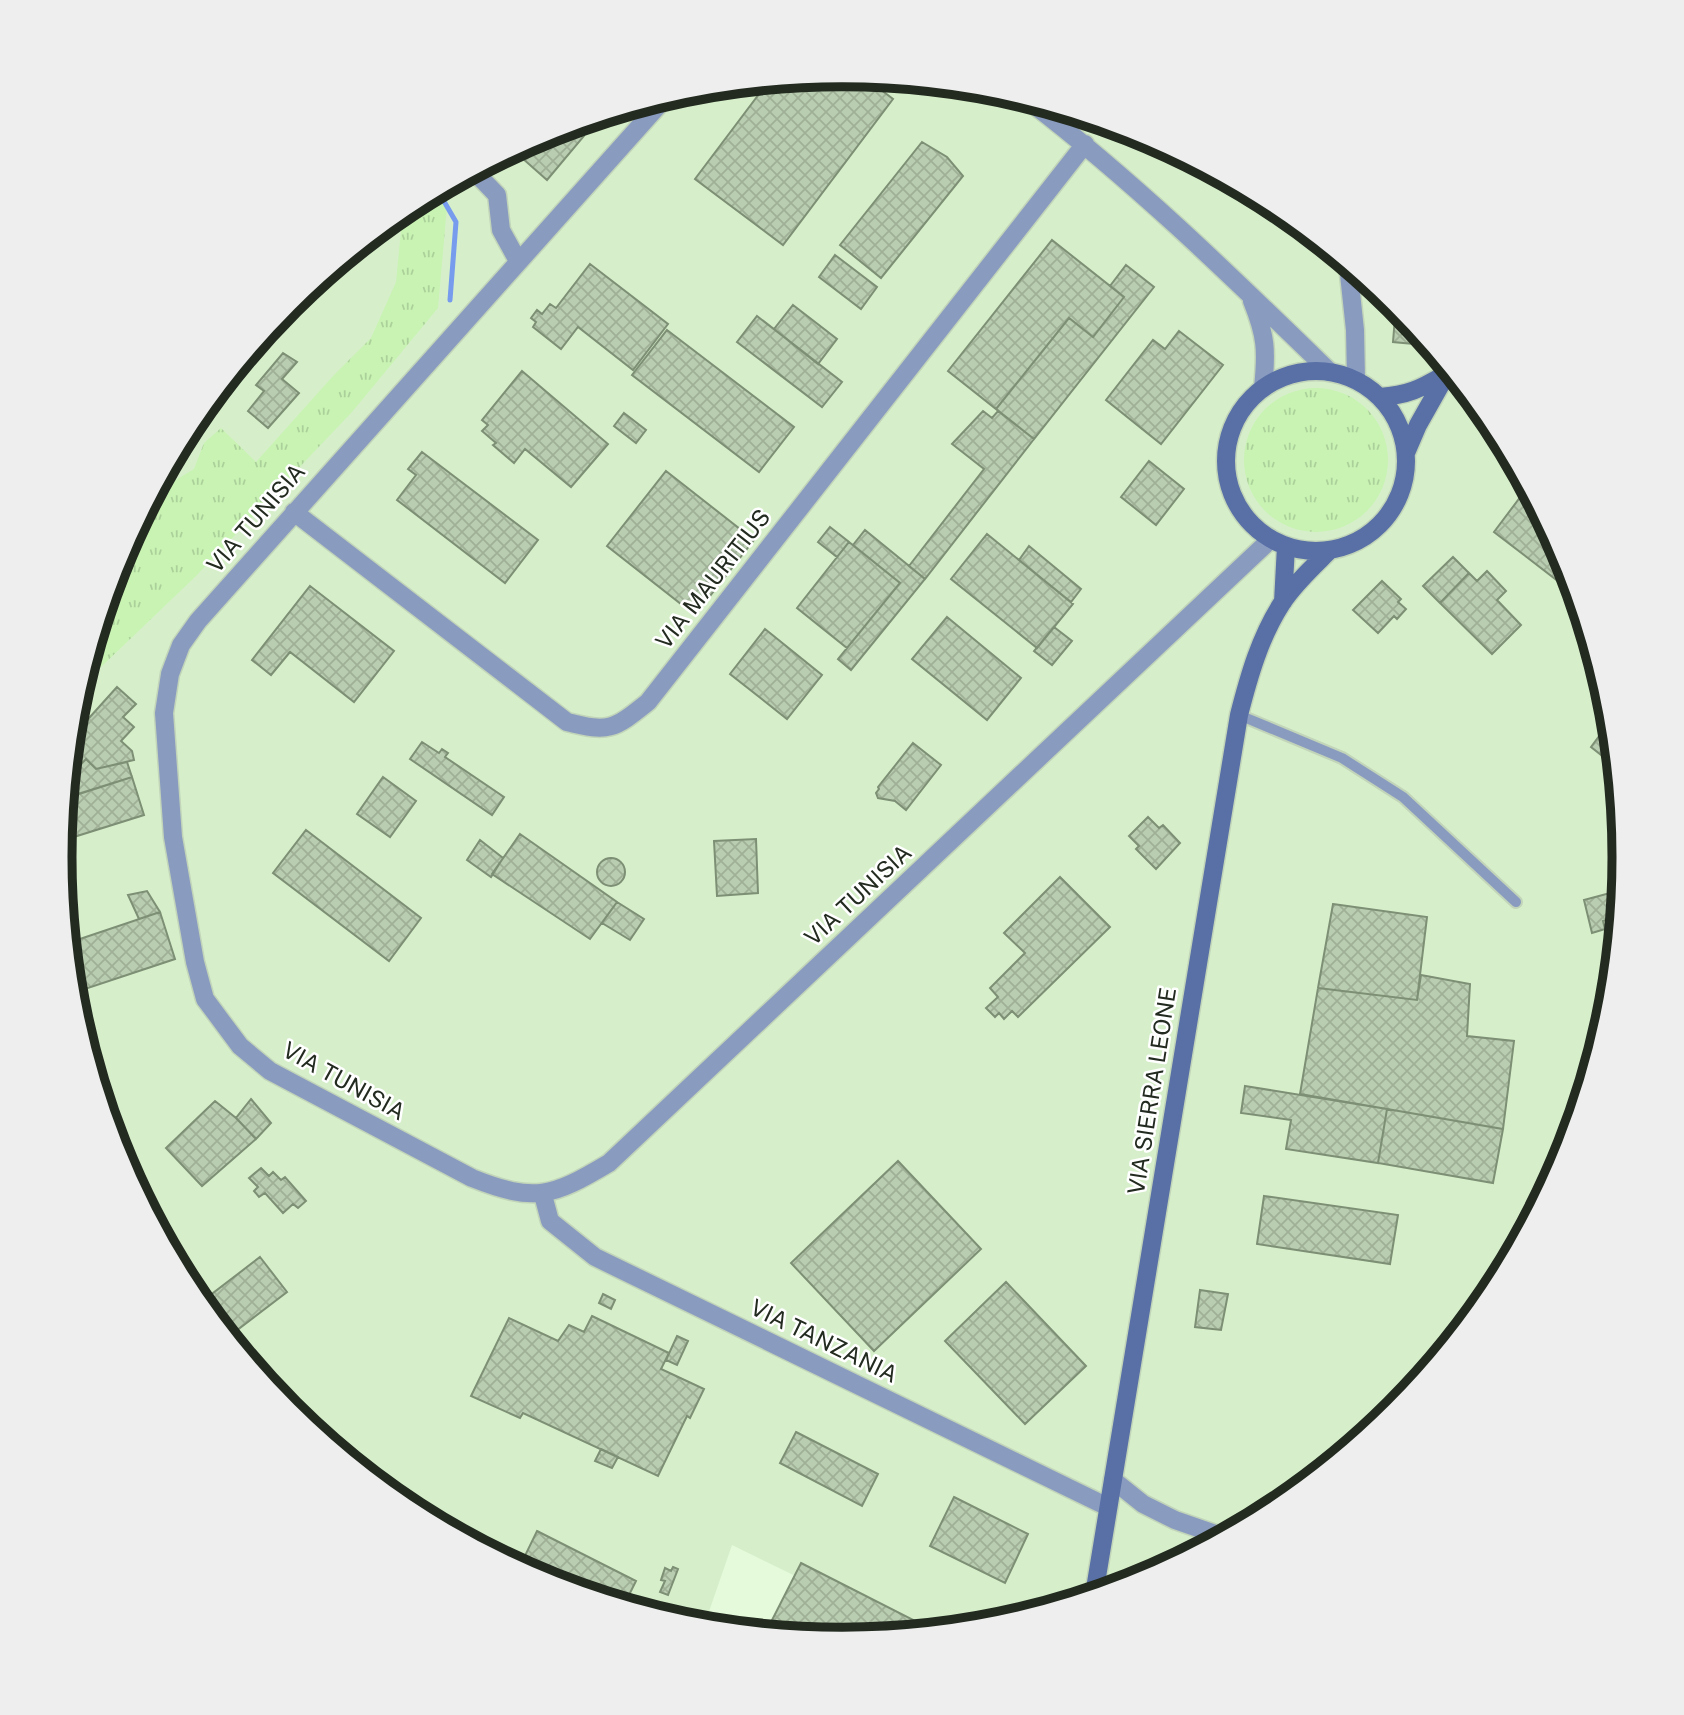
<svg xmlns="http://www.w3.org/2000/svg" width="1684" height="1715" viewBox="0 0 1684 1715" font-family="'Public Sans',sans-serif">
	<style>
		.built { fill: #d6efca }
		.grass { fill: url(#grass-tufts) }
		.lines { fill: none; stroke-linecap: round; stroke-linejoin: round }
		.stream { stroke: #779cee; stroke-width: 5 }
		.building { fill: url(#building-cross-hatch); stroke: #7d8f74; stroke-width: 2 }
		.lane-casing { stroke: #c2d5b9; stroke-width: 14 }
		.street-casing { stroke: #c2d5b9; stroke-width: 21 }
		.secondary-casing { stroke: #c2d5b9; stroke-width: 21 }
		.lane { stroke: #8a9bc0; stroke-width: 10 }
		.street { stroke: #8a9bc0; stroke-width: 18 }
		.secondary { stroke: #5870a5; stroke-width: 18 }
		.labels { text-anchor: middle; stroke-width: 5; stroke-linejoin: round; paint-order: stroke }
		.street-label { font-size: 23px; fill: #232b20; stroke: #fff }
		.rim { fill: none; stroke: #232b20; stroke-width: 9 }
	</style>
	<defs>
		<pattern id="grass-tufts" width="24" height="20" patternUnits="userSpaceOnUse" patternTransform="scale(1.75)"><rect width="24" height="20" fill="#c8f3b3"/><path d="M3 7l-1-3M5 7V3M7 7l1-3M15 17l-1-3M17 17v-4M19 17l1-3" fill="none" stroke="#acd09a"/></pattern>
		<pattern id="building-cross-hatch" width="8" height="8" patternUnits="userSpaceOnUse" patternTransform="scale(1.75)"><rect width="8" height="8" fill="#b9cdb0"/><path d="M0 0l8 8M0 8l8-8" fill="none" stroke="#9fb097"/></pattern>
	</defs>
	<rect width="100%" height="100%" fill="#e5fadb"/>
	<path class="built" d="M842,75l153,15 147,45 135,72 119,97 97,119 72,135 45,147 14,152 -15,154 -44,146 -73,136 -97,118 -119,97 -135,73 -147,44 -82,8 -180,-88 -28,81 -15,-1 -147,-45 -135,-72 -119,-97 -97,-119 -72,-135 -45,-147 -14,-153 15,-153 44,-146 73,-136 97,-118 119,-97 135,-73 147,-44z"/>
	<path class="grass" d="M449,184l-11,124 -86,104 -156,164 -116,111 39,-129 20,-37 30,-37 25,-15 10,-26 17,-15 35,34 77,-86 38,-38 25,-56 7,-72z
		M1244 460a72 72 0 1 1 144 0a72 72 0 1 1-144 0Z"/>
	<g class="lines">
		<path class="stream" d="M438,191l18,31 -6,78"/>
	</g>
	<path class="building" d="M842,75l22,2 29,22 -110,146 -88,-66 73,-97z
		M572,126l12,10 -37,44 -34,-30 30,-16z
		M922,142l25,15 16,19 -82,102 -41,-33z
		M1052,240l72,57 -31,40 -24,-19 -73,91 -48,-38z
		M835,255l42,32 -16,22 -42,-32z
		M590,264l78,60 -35,46 -55,-43 -17,22 -28,-22 3,-5 -5,-4 6,-8 5,4 8,-10 6,4z
		M1126,265l28,22 -120,152 -38,-30 73,-91 24,19 31,-40 -14,-11z
		M793,305l44,34 -19,25 -44,-35z
		M1396,305l28,34v6l-31,-3z
		M757,316l85,66 -20,25 -85,-65z
		M667,330l127,97 -35,45 -127,-97z
		M1179,331l44,34 -62,79 -55,-44 47,-60 12,9z
		M283,353l14,9 -15,17 17,14 -31,35 -20,-17 16,-20 -8,-6z
		M522,371l86,73 -37,43 -46,-38 -11,14 -21,-18 3,-2 -14,-12 6,-6 -6,-5z
		M983,411l9,7 6,-7 36,28 -109,140 -16,-13 75,-97 -32,-25z
		M624,413l22,17 -10,13 -22,-17z
		M422,452l116,88 -33,43 -108,-83 19,-25 -8,-6z
		M1149,461l35,28 -28,36 -35,-28z
		M666,471l88,69 -59,75 -88,-69z
		M1527,488l38,70 11,37 -82,-63z
		M830,527l19,15 -12,15 -19,-15z
		M865,530l60,49 -74,91 -13,-11 62,-76 -47,-38z
		M987,534l86,70 -36,44 -86,-69z
		M849,542l51,41 -53,65 -50,-40z
		M1029,546l52,43 -10,13 -52,-42z
		M1453,557l16,16 -29,30 -17,-17z
		M1487,571l19,20 -9,9 24,25 -29,29 -52,-51 29,-30 8,8z
		M1382,581l19,18 -3,3 8,7 -9,10 -3,-3 -16,17 -25,-23z
		M310,586l84,65 -40,51 -64,-50 -19,23 -19,-15z
		M947,617l74,61 -34,42 -75,-61z
		M1054,627l18,14 -20,24 -18,-14z
		M765,629l57,46 -35,44 -57,-45z
		M117,687l19,17 -13,13 11,10 -13,14 11,10 2,9 -38,9 -10,-10 -16,17 -2,-2 3,-36z
		M1611,720l4,46 -24,-19z
		M422,742l17,11 3,-4 6,4 -3,4 59,40 -12,18 -82,-56z
		M913,743l28,22 -35,45 -11,-9 -17,-3 -2,-5 3,-4 -1,-2z
		M86,759l10,10 31,-7 5,15 -56,18 -6,-19z
		M132,777l12,38 -83,26 4,-43z
		M383,777l33,24 -26,36 -33,-23z
		M1148,817l11,11 4,-3 17,18 -24,26 -20,-20 3,-3 -10,-10z
		M306,830l115,88 -32,43 -116,-88z
		M520,834l97,68 -27,37 -98,-65z
		M756,839l2,54 -41,3 -3,-55z
		M480,840l23,18 -12,19 -24,-17z
		M597 872a14 14 0 1 1 28 0a14 14 0 1 1-28 0Z
		M1060,877l50,50 -92,90 -6,-6 -8,8 -5,-6 -4,4 -9,-9 12,-11 -8,-9 35,-35 -21,-20z
		M1621,890l-2,27 -16,4 2,8 -13,4 -8,-33z
		M147,891l13,21 -21,7 -11,-24z
		M617,902l27,17 -14,21 -28,-17z
		M1333,904l94,13 -10,83 -99,-12z
		M160,912l15,47 -102,34 -5,-50z
		M1421,975l49,9 -3,52 47,5 -11,88 -203,-35 18,-106 99,12z
		M1245,1086l142,23 -9,54 -92,-14 5,-29 -50,-7z
		M251,1099l20,24 -15,16 -20,-21z
		M215,1101l21,17 20,21 -54,47 -36,-38z
		M1387,1109l116,20 -10,54 -115,-20z
		M898,1161l83,88 -107,102 -83,-88z
		M261,1168l8,8 4,-4 8,8 4,-3 21,24 -8,7 -5,-4 -10,9 -18,-20 -6,4 -5,-6 4,-4 -9,-9z
		M1264,1196l134,19 -8,49 -133,-20z
		M260,1257l27,35 -59,45 -28,-34z
		M1006,1282l80,84 -61,58 -80,-83z
		M1200,1290l28,4 -7,36 -26,-3z
		M603,1294l12,6 -4,9 -12,-6z
		M592,1316l77,37 -8,16 43,20 -14,29 -3,-2 -29,60 -135,-63 -3,5 -49,-22 38,-78 49,23 11,-16 15,7z
		M677,1336l11,5 -11,24 -11,-5z
		M1397,1392l11,3 -16,18z
		M796,1432l82,42 -16,32 -82,-43z
		M601,1449l17,8 -6,11 -17,-7z
		M954,1497l74,37 -23,49 -75,-37z
		M537,1531l99,50 -12,24 -82,-25 -23,-12z
		M801,1563l134,68 -93,9 -76,-8z
		M673,1567l5,2 -10,26 -8,-3 5,-11 -4,-1 4,-12 6,3z"/>
	<g class="lines">
		<g class="lane-casing">
			<path id="lane" d="M1239,715l103,43 61,39 113,105"/>
		</g>
		<g class="street-casing">
			<path id="street" d="M665,98l-467,523 -17,24 -11,29 -6,39 9,124 22,125 10,37 35,47 30,25 202,107c63,25 80,19 137,-15l662,-624
				M1029,101c107,82 204,177 301,271
				M474,171l23,24 4,35 17,31
				M1348,265l7,65 1,49
				M1252,301c14,35 15,49 11,87
				M294,512l273,210c43,11 47,7 81,-20l437,-558
				M543,1195l7,26 45,36 513,250
				M1113,1480l30,24 32,16 49,17"/>
		</g>
		<g class="secondary-casing">
			<path id="secondary" d="M1226 461a90 90 0 1 1 180 0a90 90 0 1 1-180 0Z
				M1380,397c28,-2 40,-8 64,-22
				M1406,453l12,-28 31,-55
				M1283,602l3,-56
				M1094,1595l145,-880c10,-39 21,-78 43,-112 13,-20 32,-37 48,-53"/>
		</g>
		<use href="#lane" class="lane"/>
		<use href="#street" class="street"/>
		<use href="#secondary" class="secondary"/>
	</g>
	<g class="labels">
		<g class="street-label">
			<text transform="translate(256 518) rotate(-49)" y="8">VIA TUNISIA</text>
			<text transform="translate(713 579) rotate(-52)" y="8">VIA MAURITIUS</text>
			<text transform="translate(858 895) rotate(-43)" y="8">VIA TUNISIA</text>
			<text transform="translate(344 1081) rotate(29)" y="8">VIA TUNISIA</text>
			<text transform="translate(1152 1091) rotate(-81)" y="8">VIA SIERRA LEONE</text>
			<text transform="translate(824 1341) rotate(26)" y="8">VIA TANZANIA</text>
		</g>
	</g>
	<path d="M0 0H1684V1715H0ZM72 857a770 770 0 1 1 1540 0a770 770 0 1 1-1540 0Z" fill="#edeeed" fill-rule="evenodd"/>
	<path class="rim" d="M72 857a770 770 0 1 1 1540 0a770 770 0 1 1-1540 0Z"/>
</svg>
